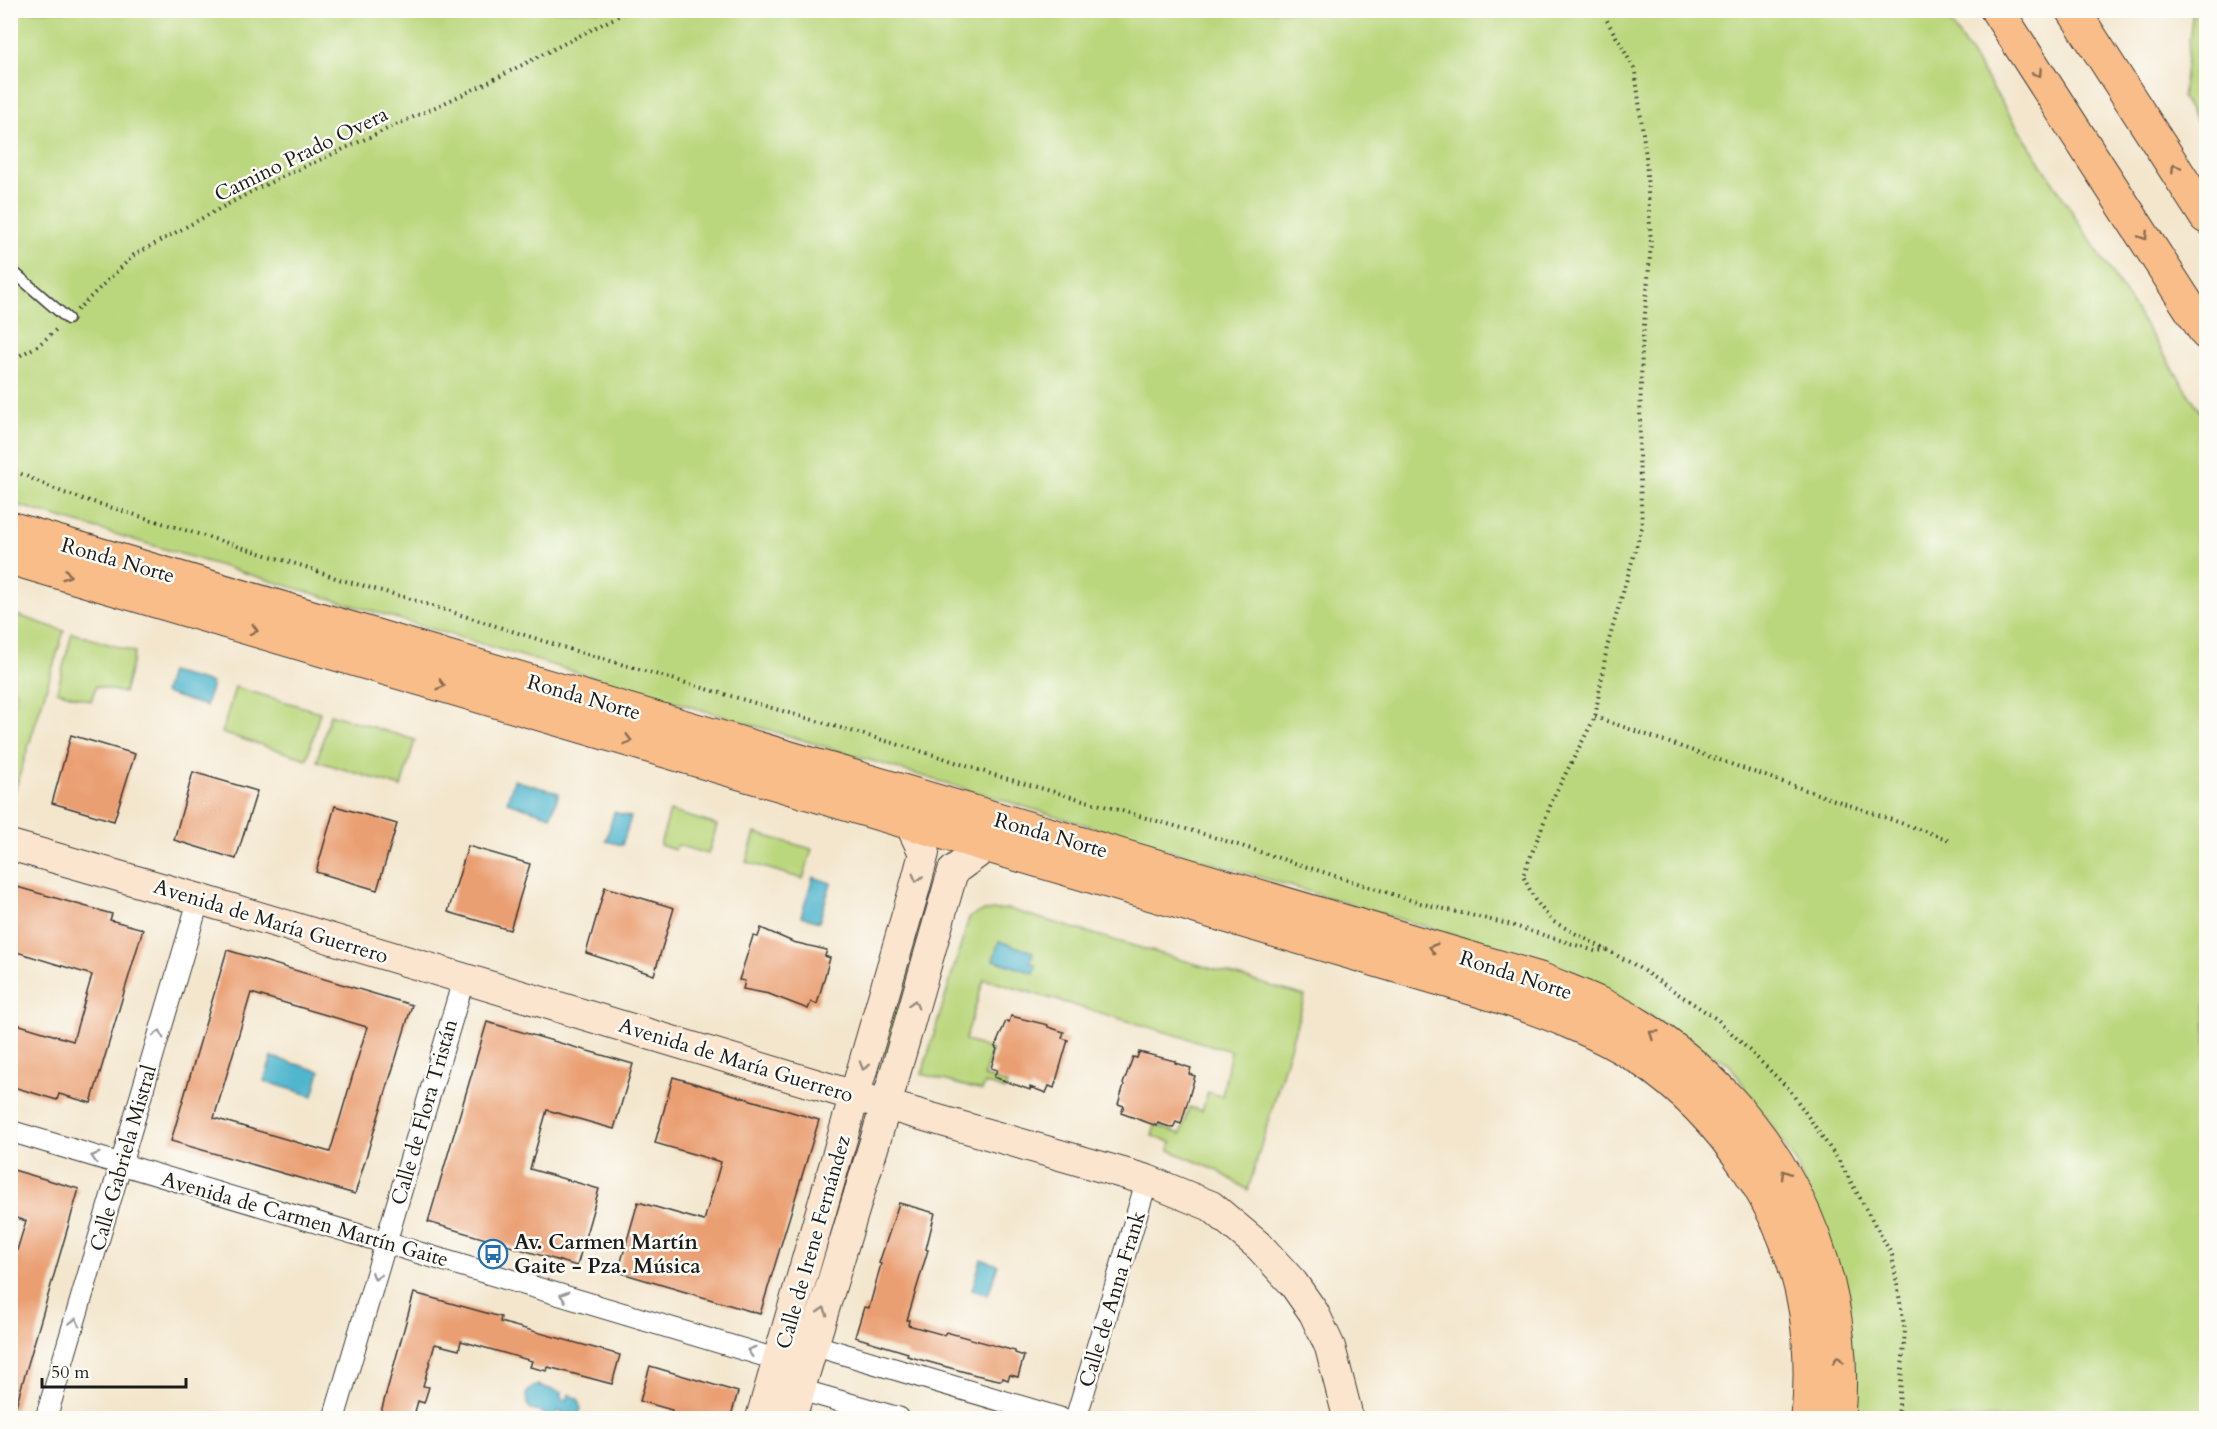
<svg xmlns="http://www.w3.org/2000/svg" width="2217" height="1429" viewBox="0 0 2217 1429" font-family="Cardo,serif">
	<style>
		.green { fill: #bbd77e; stroke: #6c7a4d; stroke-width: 1.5 }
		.water { fill: #50b6ce; stroke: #366975; stroke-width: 1.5 }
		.building { fill: #ea9f72; fill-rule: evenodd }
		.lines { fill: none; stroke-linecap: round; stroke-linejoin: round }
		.lane-casing { stroke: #3c3a37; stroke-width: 13 }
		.street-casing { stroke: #3c3a37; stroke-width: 23 }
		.secondary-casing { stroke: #3c3a37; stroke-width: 32 }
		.primary-casing { stroke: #3c3a37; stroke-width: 35 }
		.highway-casing { stroke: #3c3a37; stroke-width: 35 }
		.path { stroke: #3c3a37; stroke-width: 4; stroke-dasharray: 1.5 4.5; stroke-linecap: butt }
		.lane { stroke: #fff; stroke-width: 10 }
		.street { stroke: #fff; stroke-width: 21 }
		.secondary { stroke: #fce5cf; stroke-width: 30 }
		.primary { stroke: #f8bd88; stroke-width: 33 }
		.highway { stroke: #f8bd88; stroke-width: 33 }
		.oneway { stroke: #8a6c52 }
		.oneway2 { stroke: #978b7e }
		.oneway3 { stroke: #999 }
		.labels { text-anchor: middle; stroke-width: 5; stroke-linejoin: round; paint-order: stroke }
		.street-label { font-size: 21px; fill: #1c1c1c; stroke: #fdfcf7 }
		.poi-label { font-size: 21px; font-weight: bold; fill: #1c1c1c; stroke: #fdfcf7; text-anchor: start }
	</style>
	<rect width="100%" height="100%" fill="#fdfcf7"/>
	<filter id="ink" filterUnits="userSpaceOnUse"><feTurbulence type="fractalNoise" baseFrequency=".0167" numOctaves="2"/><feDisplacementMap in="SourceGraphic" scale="12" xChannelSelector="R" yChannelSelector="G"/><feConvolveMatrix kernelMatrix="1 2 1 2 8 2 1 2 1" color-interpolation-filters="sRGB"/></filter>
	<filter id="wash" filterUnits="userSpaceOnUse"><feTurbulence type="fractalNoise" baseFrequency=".008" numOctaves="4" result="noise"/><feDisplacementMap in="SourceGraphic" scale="24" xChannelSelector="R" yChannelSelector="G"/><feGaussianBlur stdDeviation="1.35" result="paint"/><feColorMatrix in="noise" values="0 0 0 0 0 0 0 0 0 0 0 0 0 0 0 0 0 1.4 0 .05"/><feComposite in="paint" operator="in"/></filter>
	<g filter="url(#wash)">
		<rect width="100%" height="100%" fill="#f3e6cd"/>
		<path class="green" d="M2193,10l13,1v124l-24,-37z
			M10,11h1933l263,409v998h-352l-6,-126 -53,-131 -65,-96 -136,-83 -114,-39 -1469,-440z
			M11,613l53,18 -53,172v-91l6,-21 -6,-2z
			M72,633l63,19 -11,41 -28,-7 -5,15 -34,-10z
			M235,687l85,25 -13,47 -85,-26z
			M330,714l85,26 -14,47 -84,-26z
			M670,811l47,14 -9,29 -31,-9 -2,5 -15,-5z
			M755,833l57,16 -9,30 -57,-17z
			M925,897l7,2 -45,154 -8,-2z
			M1008,909l297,87 -57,194 -30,-19 -49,-21 2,-8 -19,-6 3,-11 26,9 8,-27 13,4 6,-19 14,4 9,-45 -247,-72 -19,61 27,10 -8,26 23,8 -2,6 -20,-7 -3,8 -60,-17 47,-156c12,-9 25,-8 39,-9z"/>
		<path class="water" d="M170,672l42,11 -6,23 -42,-13z
			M514,780l45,13 -8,23 -44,-14z
			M614,812l17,5 -9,28 -16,-4z
			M813,877l18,6 -12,39 -18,-6z
			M999,941l34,11 -3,10 6,3 -2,8 -41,-13z
			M272,1057l48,14 -7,25 -49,-15z
			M981,1259l17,6 -10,30 -16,-5z
			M538,1385l24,8 -2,5 7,2 2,-6 9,5 2,4 1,7 -6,8h-13l1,-5 -6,-2 -3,7h-8l-2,-5 -12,-3 -5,-5 -1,-11 7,-8z"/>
		<g id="blocks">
			<path class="building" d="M71,735l64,19 -21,67 -62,-18z
				M193,772l64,19 -21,68 -62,-19z
				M335,806l62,18 -20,66 -61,-18z
				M468,846l62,18 -20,66 -62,-18z
				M10,885l102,29 -2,6 33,9 -52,174 -32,-9 -2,6 -47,-14v-64l63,19 19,-66 -82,-25z
				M605,887l69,21 -20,67 -68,-22z
				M761,928l32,14 34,8 -2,6 5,2 -13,46 -6,-2 -3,7 -39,-15 -26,-5 2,-8 -6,-1 14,-44 5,1z
				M227,950l185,55 -57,189 -184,-53zM251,993l116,34 -37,125 -116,-34z
				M1011,1016l37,9v2l16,5 -2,6 6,2 -14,48 -5,-2 -3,7 -16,-6v3l-36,-13 3,-7 -6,-2 6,-19 -2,-2 11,-26 3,1z
				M487,1022l146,42 -19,65 -67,-19 -17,59 69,20 -22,77 -149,-44z
				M1139,1052l36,9v2l16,5 -2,6 6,2 -8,28 -6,20 -5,-2 -3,6 -15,-5 -1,3 -36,-13 3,-7 -6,-2 6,-19 -1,-1 10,-27 4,1z
				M673,1077l146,43 -59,194 -142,-42 20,-70 66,19 17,-59 -66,-19z
				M10,1169l69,20 -64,220 -5,-1v-135l16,-52 -16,-5z
				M899,1203l36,10 -9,36 2,1 -21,70h2l-1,5 36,10 2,-3 69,19v2l9,3 -6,21 -8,-2 -2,5 -5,-2 -1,2h-3l-23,-5 -69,-19 1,-3 -53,-16 9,-30 5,1 12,-44 -2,-1z
				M414,1293l87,24 -1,5 120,33 -8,29 -64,-17 -1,4 -17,-4 2,-6 -71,-20 -2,9 -24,-6 -12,42 6,1 -5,16 -6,-2 -5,18h-34z
				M650,1366l88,26 -8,27h-60l2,-9 -32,-9z"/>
		</g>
	</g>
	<g filter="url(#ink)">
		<use href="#blocks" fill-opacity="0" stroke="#3c3a37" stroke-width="1.5"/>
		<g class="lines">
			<g class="lane-casing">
				<path id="lane" d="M10,269l58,50"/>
			</g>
			<g class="street-casing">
				<path id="street" d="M10,1131l782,233
					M813,1345l247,73
					M801,1390l98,28
					M46,1418l153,-519
					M334,1418l130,-440
					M1076,1418l71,-238"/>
			</g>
			<g class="secondary-casing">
				<path id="secondary" d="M10,845l189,54 656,197 292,84 64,26 49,41 33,36 21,30 16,34 16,62 1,9
					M761,1418l154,-531 9,-34 -14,-29
					M791,1418l95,-313 67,-234 34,-25"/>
			</g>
			<g class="primary-casing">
				<path id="primary" d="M10,528l1530,451c33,14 68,26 99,46 135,85 213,233 199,393
					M10,558l1488,438c49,16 98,34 141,62 85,57 151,155 167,256 5,35 5,70 2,104"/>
			</g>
			<g class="highway-casing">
				<path id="highway" d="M1997,10l209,323
					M2073,10l133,207"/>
			</g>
			<path class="path" d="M1601,10l34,60 11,87 5,87 -9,104 -3,107 3,72 -35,120 -12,70 -41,79 -31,80 12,24 17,21 81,43 85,56 71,69 50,72 53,94 13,76 -7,87
				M2200,10l6,7
				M77,310l57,-55 124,-67 219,-100 153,-78
				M10,361l29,-16 20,-18
				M10,469l54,24 245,75 29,11 66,18 165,52 365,106 60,20 213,60 213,68 88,21 87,27 11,-1
				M1595,717l355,123"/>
			<use href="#lane" class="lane"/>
			<use href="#street" class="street"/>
			<use href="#secondary" class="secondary"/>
			<use href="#primary" class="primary"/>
			<use href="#highway" class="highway"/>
		</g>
		<defs><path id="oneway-chevron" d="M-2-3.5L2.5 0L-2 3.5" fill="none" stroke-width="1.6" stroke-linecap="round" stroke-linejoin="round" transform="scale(1.5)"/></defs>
		<g class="oneway">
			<use href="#oneway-chevron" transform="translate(2038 73) rotate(57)"/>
			<use href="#oneway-chevron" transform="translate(2175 168) rotate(-123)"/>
			<use href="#oneway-chevron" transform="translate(2144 236) rotate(57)"/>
			<use href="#oneway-chevron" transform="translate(67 575) rotate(16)"/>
			<use href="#oneway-chevron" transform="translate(254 630) rotate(16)"/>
			<use href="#oneway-chevron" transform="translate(441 685) rotate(16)"/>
			<use href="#oneway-chevron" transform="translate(628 740) rotate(16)"/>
			<use href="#oneway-chevron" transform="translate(1433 948) rotate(-163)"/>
			<use href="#oneway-chevron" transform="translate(1653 1034) rotate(-146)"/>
			<use href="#oneway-chevron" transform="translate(1785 1174) rotate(-121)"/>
			<use href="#oneway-chevron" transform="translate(1838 1360) rotate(-95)"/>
		</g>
		<g class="oneway2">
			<use href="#oneway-chevron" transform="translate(917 878) rotate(104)"/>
			<use href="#oneway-chevron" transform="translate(914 1004) rotate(-74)"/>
			<use href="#oneway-chevron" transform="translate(864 1066) rotate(107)"/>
			<use href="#oneway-chevron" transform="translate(823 1311) rotate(-73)"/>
		</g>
		<g class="oneway3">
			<use href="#oneway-chevron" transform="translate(159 1034) rotate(-74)"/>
			<use href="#oneway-chevron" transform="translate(95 1157) rotate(-163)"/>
			<use href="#oneway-chevron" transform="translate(376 1276) rotate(107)"/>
			<use href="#oneway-chevron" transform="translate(564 1296) rotate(-164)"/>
			<use href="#oneway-chevron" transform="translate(75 1322) rotate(-74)"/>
			<use href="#oneway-chevron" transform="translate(751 1351) rotate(-163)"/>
		</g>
	</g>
	<defs>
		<g id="bus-ring" transform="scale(1.5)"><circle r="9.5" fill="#fdfcf7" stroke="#1f6fb2" stroke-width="1.5"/><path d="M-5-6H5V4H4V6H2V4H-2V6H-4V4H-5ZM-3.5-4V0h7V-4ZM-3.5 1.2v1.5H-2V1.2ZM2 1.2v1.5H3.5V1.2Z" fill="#1f6fb2"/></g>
	</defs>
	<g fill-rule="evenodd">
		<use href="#bus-ring" x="493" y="1254"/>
	</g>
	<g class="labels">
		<g class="street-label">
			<text transform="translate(301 154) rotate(-26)" y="7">Camino Prado Overa</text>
			<text transform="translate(118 560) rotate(16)" y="7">Ronda Norte</text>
			<text transform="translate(584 697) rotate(16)" y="7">Ronda Norte</text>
			<text transform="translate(1051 835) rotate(16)" y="7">Ronda Norte</text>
			<text transform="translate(271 921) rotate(17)" y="7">Avenida de María Guerrero</text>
			<text transform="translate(1516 975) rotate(18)" y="7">Ronda Norte</text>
			<text transform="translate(736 1060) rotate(17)" y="7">Avenida de María Guerrero</text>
			<text transform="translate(424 1112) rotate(-74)" y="7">Calle de Flora Tristán</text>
			<text transform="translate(123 1158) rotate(-74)" y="7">Calle Gabriela Mistral</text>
			<text transform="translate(305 1219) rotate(16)" y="7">Avenida de Carmen Martín Gaite</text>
			<text transform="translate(813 1242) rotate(-74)" y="7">Calle de Irene Fernández</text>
			<text transform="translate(1112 1299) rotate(-73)" y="7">Calle de Anna Frank</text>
		</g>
		<g class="poi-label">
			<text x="514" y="1249">Av. Carmen Martín<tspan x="514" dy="24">Gaite - Pza. Música</tspan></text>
		</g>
	</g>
	<rect width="2217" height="1429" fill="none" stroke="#fdfcf7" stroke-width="36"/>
	<path d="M42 1378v9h144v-9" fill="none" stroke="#1c1c1c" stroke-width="3"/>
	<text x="51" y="1378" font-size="18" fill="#1c1c1c" stroke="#fdfcf7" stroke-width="4.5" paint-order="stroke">50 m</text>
</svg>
